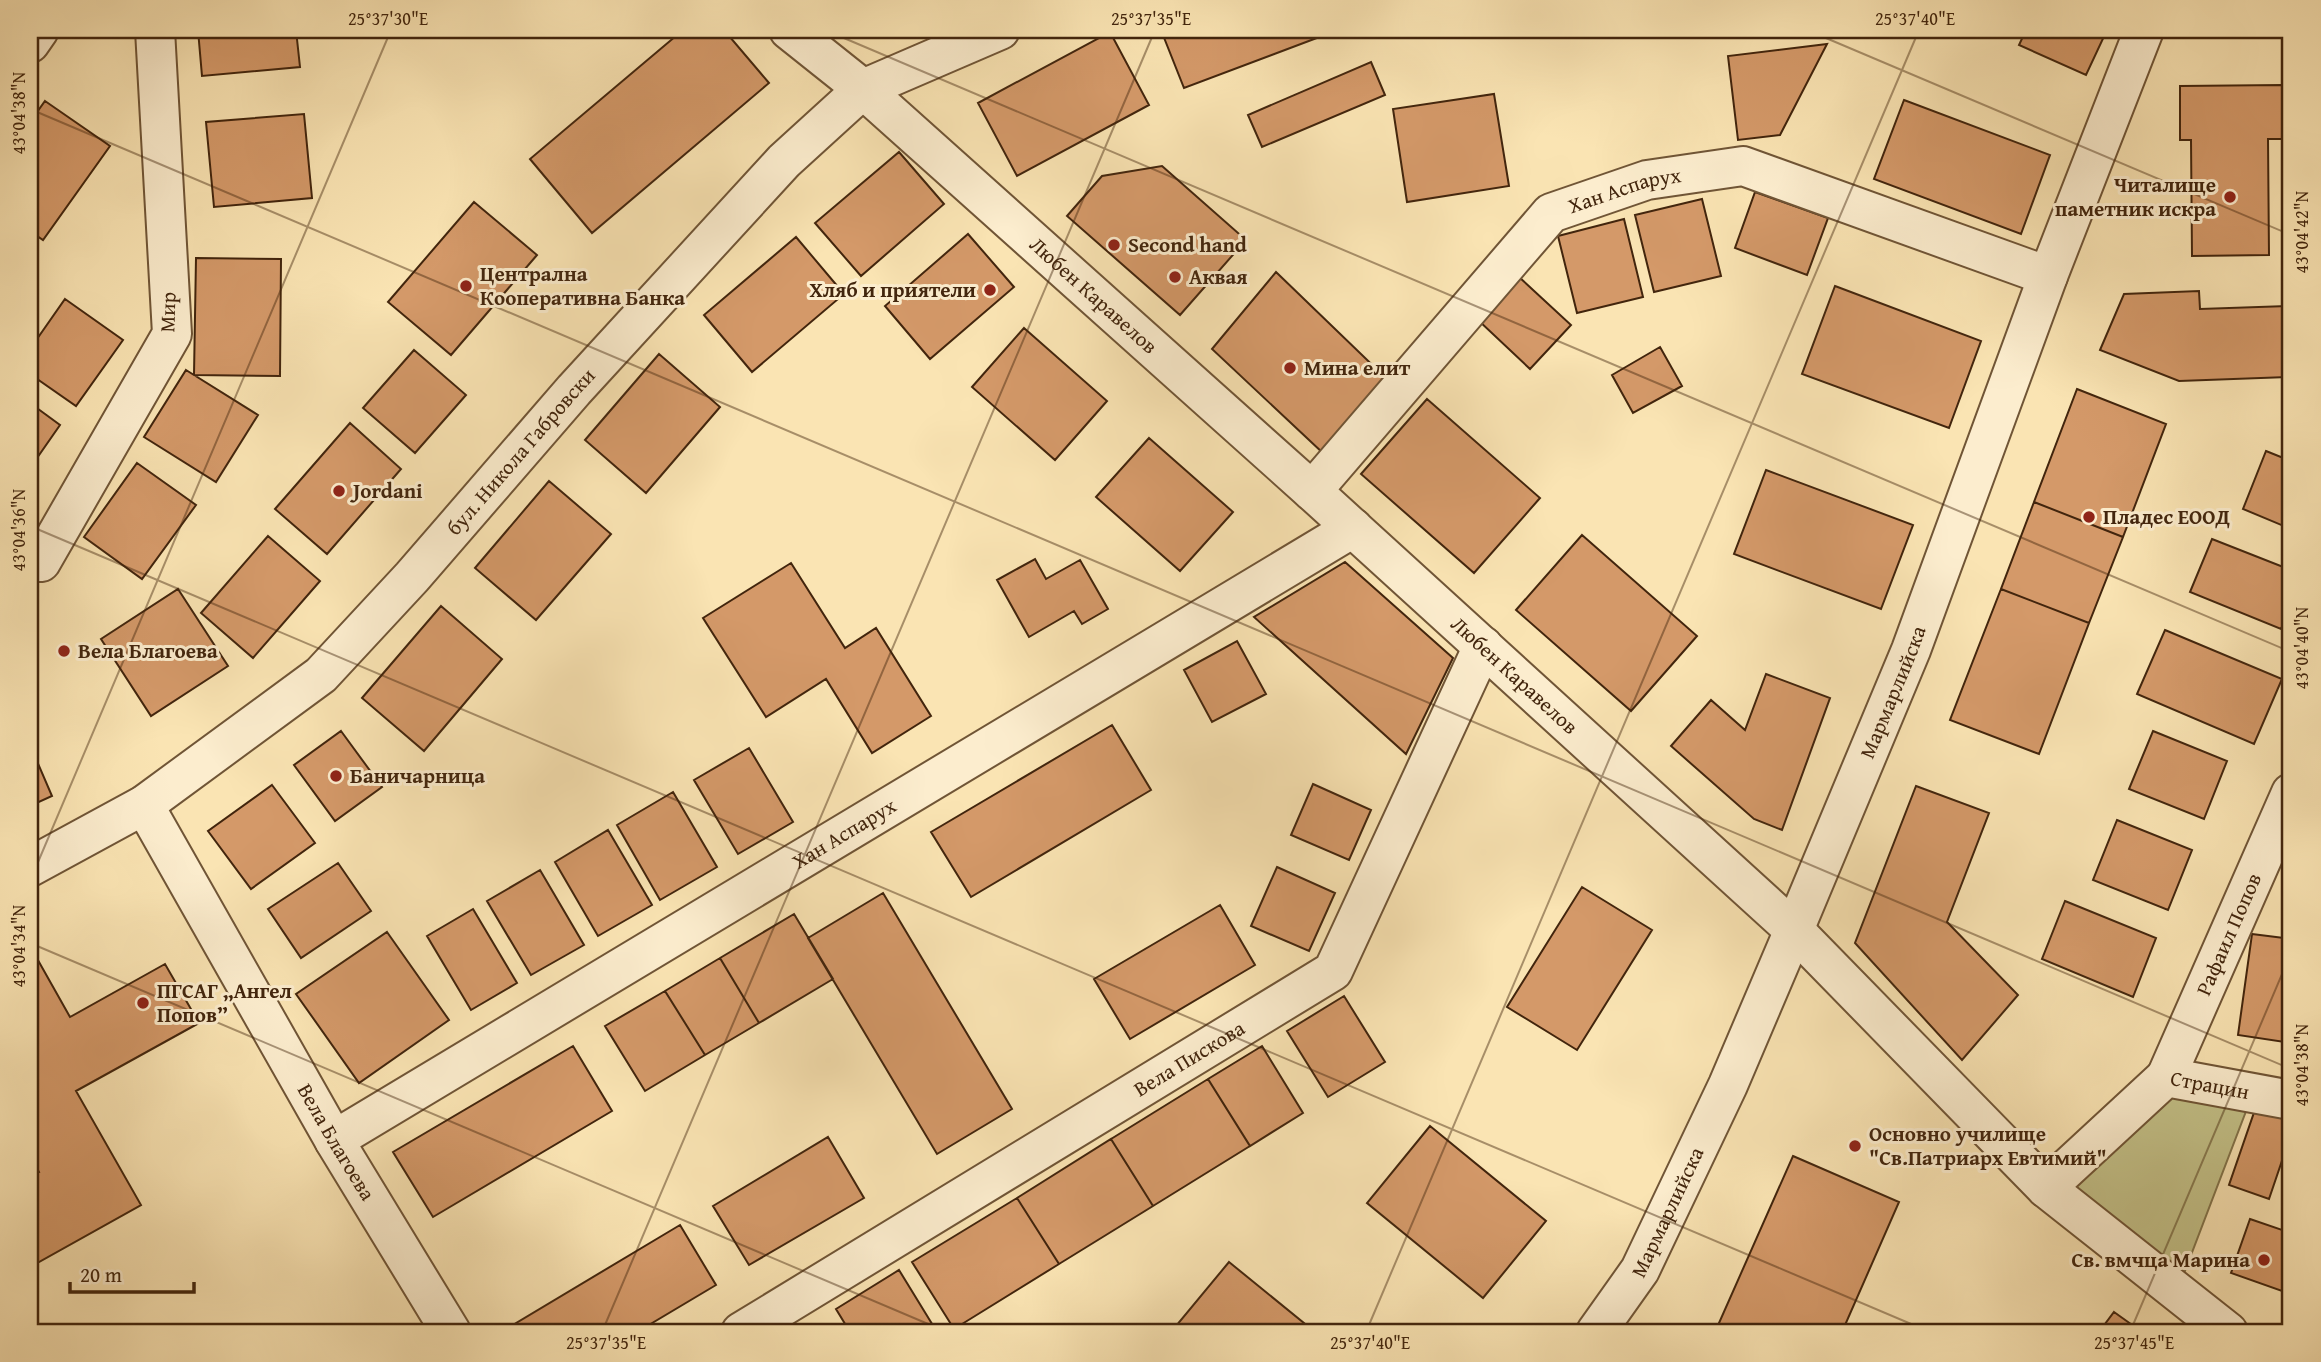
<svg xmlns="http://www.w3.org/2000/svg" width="2321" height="1362" viewBox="0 0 2321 1362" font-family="'Gentium Book Plus',serif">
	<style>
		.green { fill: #c4c289; stroke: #83744b; stroke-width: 2 }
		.building { fill: #d49969; stroke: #42250d; stroke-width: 2 }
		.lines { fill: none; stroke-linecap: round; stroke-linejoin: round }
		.minor-casing { stroke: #705536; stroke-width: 42 }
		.minor { stroke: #fcedce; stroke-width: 38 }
		.ticks { fill: none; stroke: #42250d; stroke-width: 2; stroke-opacity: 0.45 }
		.poi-dot { fill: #8f2418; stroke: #fcedce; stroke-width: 2.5 }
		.labels { text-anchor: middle; stroke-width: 6; stroke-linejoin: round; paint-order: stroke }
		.poi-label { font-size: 21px; font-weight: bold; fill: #42250d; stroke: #fcedce; text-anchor: start }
		.street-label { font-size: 21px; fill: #42250d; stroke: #fcedce }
		.neatline { fill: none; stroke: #42250d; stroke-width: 2.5 }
		.ticks-label { font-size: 18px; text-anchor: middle; fill: #42250d }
	</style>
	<rect width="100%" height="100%" fill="#fae4b3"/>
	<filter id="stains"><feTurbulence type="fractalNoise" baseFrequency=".00286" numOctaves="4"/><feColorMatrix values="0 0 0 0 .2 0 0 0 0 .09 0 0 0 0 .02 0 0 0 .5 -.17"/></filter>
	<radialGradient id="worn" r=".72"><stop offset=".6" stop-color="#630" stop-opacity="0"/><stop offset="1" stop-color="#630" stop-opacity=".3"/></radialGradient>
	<path class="green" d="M2168,1090l80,16 -65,170 -118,-88z"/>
	<path class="building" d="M198,30h98l4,37 -98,9z
		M683,30h41l45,53 -177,150 -62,-74z
		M1161,30h177l-154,58z
		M2026,30h81l-21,45 -67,-30z
		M1110,32l39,73 -132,71 -39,-73z
		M1827,44l-47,91 -42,5 -10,-84z
		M1371,62l14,33 -123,52 -14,-32z
		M2282,85v54h-14l1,116 -77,1 -1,-116h-11v-54z
		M1494,94l15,92 -102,16 -14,-93z
		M1904,100l146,55 -29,79 -147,-55z
		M45,101l65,45 -67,94 -13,-9v-109z
		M304,114l8,84 -98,9 -8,-85z
		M899,152l45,52 -83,72 -46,-53z
		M1162,166l84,74 -66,75 -113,-99 35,-40z
		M1755,192l73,26 -21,57 -72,-27z
		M1702,199l19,77 -67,16 -19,-77z
		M474,202l63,53 -86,100 -63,-53z
		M1624,219l19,78 -66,16 -19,-77z
		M968,234l46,53 -84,72 -45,-53z
		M796,237l48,57 -92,78 -48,-57z
		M196,258l85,1 -1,117 -86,-1z
		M1276,272l113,109 -65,73 -112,-105z
		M1519,277l52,48 -41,44 -52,-49z
		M1835,286l146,55 -32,87 -147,-54z
		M2199,291l1,18 91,-3v71l-112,4 -79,-31 24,-56z
		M65,299l58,41 -47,66 -46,-32v-25z
		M1024,328l83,73 -52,59 -83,-73z
		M1660,347l22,39 -49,27 -21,-38z
		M414,350l52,45 -51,58 -52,-45z
		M659,354l61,53 -74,86 -61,-53z
		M186,370l72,45 -42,67 -72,-45z
		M2077,389l89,35 -43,113 -89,-35z
		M1427,399l113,99 -66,75 -113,-99z
		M30,403l30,22 -30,43z
		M350,423l51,46 -74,85 -52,-45z
		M1149,438l84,74 -53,59 -84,-74z
		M2266,451l25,10v68l-48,-20z
		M137,463l59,42 -54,74 -58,-42z
		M1766,470l147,55 -32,84 -147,-55z
		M549,481l62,53 -75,86 -61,-52z
		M2034,502l89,35 -34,86 -88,-34z
		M1582,535l115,101 -66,75 -115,-101z
		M268,536l52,45 -67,77 -52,-45z
		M2212,539l79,31v33l-10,26 -91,-37z
		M1035,559l11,20 34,-19 28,49 -26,15 -8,-13 -45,26 -32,-57z
		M1345,562l108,96 -47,96 -152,-137z
		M791,563l54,85 31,-20 55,88 -59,37 -46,-74 -60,38 -63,-99z
		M178,589l50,77 -77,50 -50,-77z
		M2001,589l88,34 -50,131 -89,-34z
		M441,606l61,53 -78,92 -62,-53z
		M2165,630l117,49 -28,65 -117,-50z
		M1237,641l29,53 -54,28 -28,-52z
		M1766,674l64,24 -48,132 -28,-11 -83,-73 40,-46 34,30z
		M1112,725l39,65 -180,107 -40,-65z
		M341,731l41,56 -47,34 -41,-56z
		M2153,731l74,30 -23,58 -75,-30z
		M30,745l22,51 -22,10z
		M749,748l44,74 -55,32 -44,-74z
		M1313,784l58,26 -22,50 -58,-25z
		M272,785l43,58 -64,46 -43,-58z
		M1916,786l73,27 -42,109 71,73 -56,65 -107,-117z
		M673,792l44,75 -57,33 -43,-75z
		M2117,820l75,30 -24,60 -75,-30z
		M608,830l44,75 -54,31 -43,-74z
		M338,863l33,48 -70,47 -33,-49z
		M1277,867l58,26 -26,58 -58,-25z
		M540,870l44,75 -53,30 -44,-74z
		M1582,887l70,43 -75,120 -70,-43z
		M883,893l129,216 -75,45 -129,-216z
		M2065,901l91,37 -23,59 -91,-38z
		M1220,905l35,60 -125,74 -36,-60z
		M473,909l44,74 -46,27 -44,-74z
		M794,914l39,65 -74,44 -39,-65z
		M387,932l62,88 -90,63 -63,-89z
		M2252,934l39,5v104l-53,-8z
		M30,946l40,71 95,-53 34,59 -123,68 65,114 -111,62v-91l9,-4 -9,-16z
		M720,958l39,65 -54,32 -40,-64z
		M665,991l40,64 -60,36 -40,-65z
		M1344,996l41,66 -57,35 -41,-66z
		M573,1046l39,65 -179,106 -40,-65z
		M1262,1046l41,67 -53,33 -42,-67z
		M1208,1079l42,67 -97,60 -42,-67z
		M2258,1101l33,7v42l-5,-1 -17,50 -40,-14z
		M1430,1126l116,95 -63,77 -116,-95z
		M828,1137l36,61 -115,67 -36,-59z
		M1111,1139l42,67 -94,58 -42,-66z
		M1793,1156l106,46 -57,130h-127z
		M1017,1198l42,66 -105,65 -42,-67z
		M2250,1219l41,14v78l-8,-3 5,-15 -57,-20z
		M680,1225l36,60 -79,47h-136z
		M1229,1262l86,70h-144z
		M899,1270l38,62h-87l-14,-23z
		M2114,1312l28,20h-43z"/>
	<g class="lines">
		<g class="minor-casing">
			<g id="minor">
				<path id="s1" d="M789,30l74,59 449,402 482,439 252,258 182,144"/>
				<path d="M30,43l9,-13"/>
				<path id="s2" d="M1312,491l239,-278 96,-33 96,-14 305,110"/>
				<path d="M30,554l11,8 131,-228 -17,-304"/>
				<path id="s3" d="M144,805l190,335 117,192"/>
				<path id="s4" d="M30,867l114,-62 177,-130 91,-98 162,-187 210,-229 79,-72 137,-59"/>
				<path id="s5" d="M2166,1077l125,-284"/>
				<path id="s6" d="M334,1140l1019,-612"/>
				<path id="s7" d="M2046,1188l120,-111 125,23"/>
				<path id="s8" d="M741,1332l592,-361 150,-325"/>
				<path id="s9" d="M1596,1332l44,-62 88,-185 66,-155 117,-280 137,-374 96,-246"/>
			</g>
		</g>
		<use href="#minor" class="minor"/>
	</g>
	<path class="ticks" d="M825,30l1466,622M1807,30l484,205M30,109l2261,960M30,526l1900,806M30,881l361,-851M30,943l917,389M602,1332l553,-1302M1366,1332l553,-1302M2130,1332l161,-379"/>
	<g class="poi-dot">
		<circle cx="2230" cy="197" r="7"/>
		<circle cx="1114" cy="245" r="7"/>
		<circle cx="1175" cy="277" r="7"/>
		<circle cx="466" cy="286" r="7"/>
		<circle cx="990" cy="290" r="7"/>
		<circle cx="1290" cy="368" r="7"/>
		<circle cx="339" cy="491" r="7"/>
		<circle cx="2089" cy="517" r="7"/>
		<circle cx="64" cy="651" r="7"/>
		<circle cx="336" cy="776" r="7"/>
		<circle cx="143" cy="1003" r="7"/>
		<circle cx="1855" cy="1146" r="7"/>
		<circle cx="2264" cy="1260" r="7"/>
	</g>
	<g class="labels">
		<g class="poi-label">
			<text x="2216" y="192" text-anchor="end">Читалище<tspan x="2216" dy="24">паметник искра</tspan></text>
			<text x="1128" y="252">Second hand</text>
			<text x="480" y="281">Централна<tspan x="480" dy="24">Кооперативна Банка</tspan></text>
			<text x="1189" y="284">Аквая</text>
			<text x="976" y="297" text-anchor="end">Хляб и приятели</text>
			<text x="1304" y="375">Мина елит</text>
			<text x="353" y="498">Jordani</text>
			<text x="2103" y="524">Пладес ЕООД</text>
			<text x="78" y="658">Вела Благоева</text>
			<text x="350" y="783">Баничарница</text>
			<text x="157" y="998">ПГСАГ „Ангел<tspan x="157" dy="24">Попов”</tspan></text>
			<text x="1869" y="1141">Основно училище<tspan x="1869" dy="24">"Св.Патриарх Евтимий"</tspan></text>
			<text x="2250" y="1267" text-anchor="end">Св. вмчца Марина</text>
		</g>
		<g class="street-label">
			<text dy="7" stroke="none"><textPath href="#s2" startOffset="444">Хан Аспарух</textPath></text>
			<text dy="7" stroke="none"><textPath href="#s1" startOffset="404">Любен Каравелов</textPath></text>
			<text transform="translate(168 312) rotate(-88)" y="7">Мир</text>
			<text dy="7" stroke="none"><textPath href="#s4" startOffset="649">бул. Никола Габровски</textPath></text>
			<text dy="7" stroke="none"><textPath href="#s1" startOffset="971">Любен Каравелов</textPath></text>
			<text dy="7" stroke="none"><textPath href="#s9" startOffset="707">Мармарлийска</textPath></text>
			<text dy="7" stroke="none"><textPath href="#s6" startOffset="595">Хан Аспарух</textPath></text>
			<text dy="7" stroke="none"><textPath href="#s5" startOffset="156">Рафаил Попов</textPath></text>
			<text dy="7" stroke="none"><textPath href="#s8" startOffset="525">Вела Пискова</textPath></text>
			<text dy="7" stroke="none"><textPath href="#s7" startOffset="208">Страцин</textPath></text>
			<text dy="7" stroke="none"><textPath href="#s3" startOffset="388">Вела Благоева</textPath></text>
			<text dy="7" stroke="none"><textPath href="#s9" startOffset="140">Мармарлийска</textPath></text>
		</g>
	</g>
	<rect width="2321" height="1362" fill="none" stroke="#fae4b3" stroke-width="77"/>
	<path d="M70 1282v10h124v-10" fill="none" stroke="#42250d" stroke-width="3.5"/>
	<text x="80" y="1282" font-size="21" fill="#42250d" stroke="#fcedce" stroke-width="5" paint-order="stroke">20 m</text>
	<rect x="38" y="38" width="2244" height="1286" class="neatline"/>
	<g class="ticks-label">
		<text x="388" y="25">25°37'30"E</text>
		<text x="1151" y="25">25°37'35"E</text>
		<text x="1915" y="25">25°37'40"E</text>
		<text transform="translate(19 113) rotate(-90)" y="6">43°04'38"N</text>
		<text transform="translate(2302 232) rotate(-90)" y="6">43°04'42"N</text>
		<text transform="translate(19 530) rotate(-90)" y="6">43°04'36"N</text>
		<text transform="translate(2302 648) rotate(-90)" y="6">43°04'40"N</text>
		<text transform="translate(19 946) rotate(-90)" y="6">43°04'34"N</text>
		<text transform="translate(2302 1065) rotate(-90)" y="6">43°04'38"N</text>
		<text x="606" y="1349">25°37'35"E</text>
		<text x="1370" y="1349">25°37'40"E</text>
		<text x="2134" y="1349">25°37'45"E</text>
	</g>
	<rect width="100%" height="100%" filter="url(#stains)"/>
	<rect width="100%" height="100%" fill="url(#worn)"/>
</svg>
